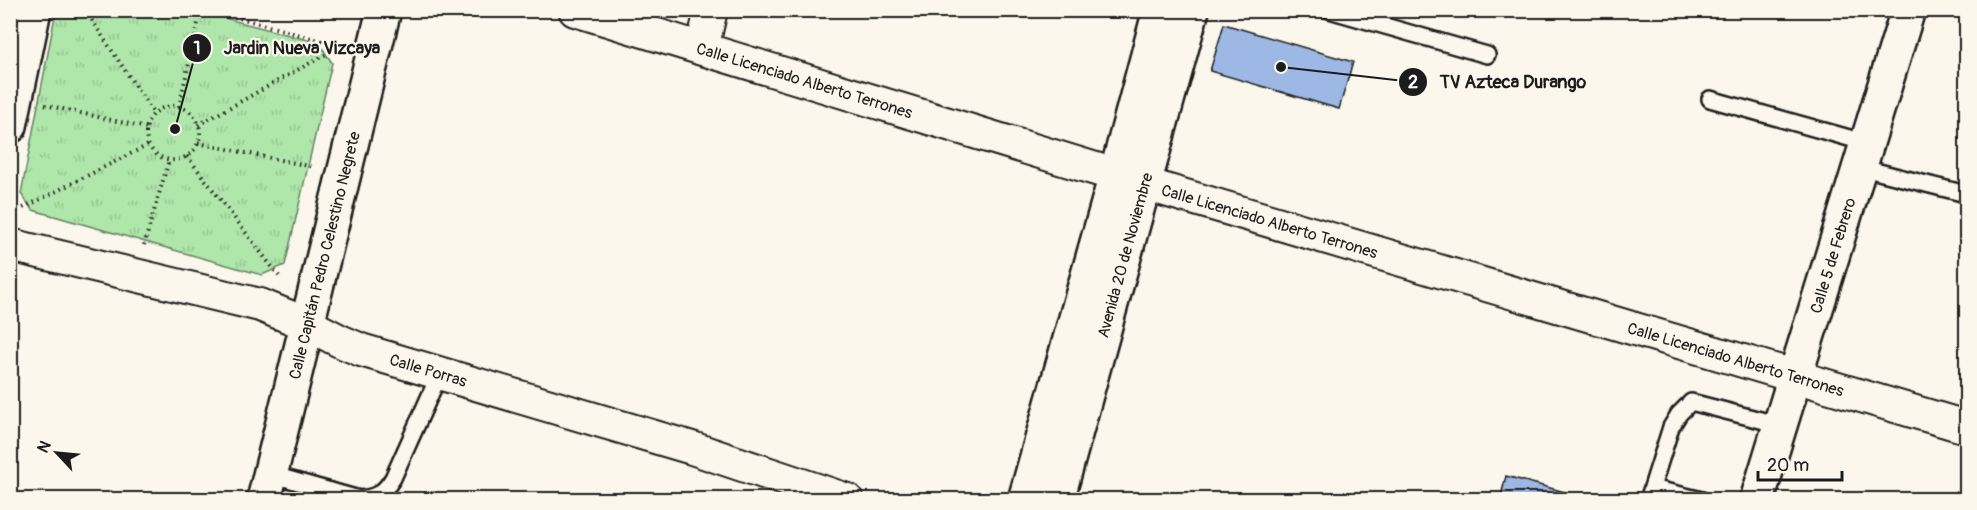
<svg xmlns="http://www.w3.org/2000/svg" width="1977" height="510" viewBox="0 0 1977 510" font-family="Pangolin,sans-serif">
	<style>
		.park { fill: url(#park-tufts); stroke: #668163; stroke-width: 1.5 }
		.building { fill: #9db8e4; stroke: #1c1c1c; stroke-width: 1.5 }
		.lines { fill: none; stroke-linecap: round; stroke-linejoin: round }
		.lane-casing { stroke: #1c1c1c; stroke-width: 20 }
		.street-casing { stroke: #1c1c1c; stroke-width: 36 }
		.secondary-casing { stroke: #1c1c1c; stroke-width: 38 }
		.path { stroke: #1c1c1c; stroke-width: 4; stroke-dasharray: 1.5 4.5; stroke-linecap: butt }
		.lane { stroke: #fbf7ec; stroke-width: 15 }
		.street { stroke: #fbf7ec; stroke-width: 32 }
		.secondary { stroke: #fbf7ec; stroke-width: 33 }
		.labels { text-anchor: middle; stroke-width: 4.5; stroke-linejoin: round; paint-order: stroke }
		.street-label { font-size: 16px; fill: #1c1c1c; stroke: #fbf7ec }
		.leader { fill: none; stroke: #1c1c1c; stroke-width: 2 }
		.callout-dot { fill: #1c1c1c; stroke: #fbf7ec; stroke-width: 2 }
		.mark-label { font-size: 18px; text-anchor: middle; font-weight: bold; fill: #fff }
		.callout-label { font-size: 18px; text-anchor: middle; font-weight: bold; fill: #1c1c1c; stroke: #fbf7ec; stroke-width: 4.5; stroke-linejoin: round; paint-order: stroke }
	</style>
	<defs>
		<pattern id="park-tufts" width="24" height="20" patternUnits="userSpaceOnUse" patternTransform="scale(1.5)"><rect width="24" height="20" fill="#afe6aa"/><path d="M3 7l-1-3M5 7V3M7 7l1-3M15 17l-1-3M17 17v-4M19 17l1-3" fill="none" stroke="#96c592"/></pattern>
	</defs>
	<rect width="100%" height="100%" fill="#fbf7ec"/>
	<filter id="ink" filterUnits="userSpaceOnUse"><feTurbulence type="fractalNoise" baseFrequency=".0167" numOctaves="2"/><feDisplacementMap in="SourceGraphic" scale="12" xChannelSelector="R" yChannelSelector="G"/><feConvolveMatrix kernelMatrix="1 2 1 2 8 2 1 2 1" color-interpolation-filters="sRGB"/></filter>
	<g filter="url(#ink)">
		<path class="park" d="M56,11h142l121,32 13,20 -47,202 -23,10 -229,-65 -12,-16z"/>
		<path class="building" d="M1224,24l129,38 -14,47 -129,-38z
			M1506,476l66,18 4,6h-76z"/>
		<g class="lines">
			<g class="lane-casing">
				<path id="lane" d="M1329,10l158,45
					M1710,99l157,44
					M1859,167l107,27
					M270,474l89,25c16,-1 25,-6 34,-21l47,-105
					M1652,488l50,12
					M1648,500l23,-73 8,-13 12,-12 89,23"/>
			</g>
			<g class="street-casing">
				<g id="street">
					<path id="s1" d="M575,10l570,174 821,243"/>
					<path d="M702,49l9,-39"/>
					<path id="s2" d="M10,245l250,60 47,19 33,17 21,9 331,98 155,52"/>
				</g>
			</g>
			<g class="secondary-casing">
				<g id="secondary">
					<path d="M10,126l24,-116"/>
					<path id="s3" d="M264,500l120,-490"/>
					<path d="M1025,500l91,-325 44,-165"/>
					<path id="s4" d="M1057,500l135,-490"/>
					<path id="s5" d="M1757,500l151,-490"/>
				</g>
			</g>
			<path class="path" d="M85,10l69,104
				M211,10l129,36
				M45,105l102,23
				M146 133a27 27 0 1 1 54 0a27 27 0 1 1-54 0Z
				M179,107l22,-97
				M198,125l143,-79
				M198,143l116,24
				M187,156l92,120
				M23,208l125,-63
				M144,245l25,-85"/>
			<use href="#lane" class="lane"/>
			<use href="#street" class="street"/>
			<use href="#secondary" class="secondary"/>
		</g>
	</g>
	<g class="labels">
		<g class="street-label">
			<text dy="6" stroke="none"><textPath href="#s1" startOffset="240">Calle Licenciado Alberto Terrones</textPath></text>
			<text dy="6" stroke="none"><textPath href="#s1" startOffset="726">Calle Licenciado Alberto Terrones</textPath></text>
			<text dy="6" stroke="none"><textPath href="#s3" startOffset="252">Calle Capitán Pedro Celestino Negrete</textPath></text>
			<text dy="6" stroke="none"><textPath href="#s4" startOffset="254">Avenida 20 de Noviembre</textPath></text>
			<text dy="6" stroke="none"><textPath href="#s5" startOffset="256">Calle 5 de Febrero</textPath></text>
			<text dy="6" stroke="none"><textPath href="#s1" startOffset="1212">Calle Licenciado Alberto Terrones</textPath></text>
			<text dy="6" stroke="none"><textPath href="#s2" startOffset="438">Calle Porras</textPath></text>
		</g>
	</g>
	<path class="leader" d="M175 129L197 48M1281 67L1413 82"/>
	<g class="callout-dot">
		<circle cx="175" cy="129" r="6"/>
		<circle cx="1281" cy="67" r="6"/>
		<circle cx="197" cy="48" r="15"/>
		<circle cx="1413" cy="82" r="15"/>
	</g>
	<g class="mark-label">
		<text x="197" y="54">1</text>
		<text x="1413" y="88">2</text>
	</g>
	<g class="callout-label">
		<text x="302" y="54">Jardin Nueva Vizcaya</text>
		<text x="1513" y="88">TV Azteca Durango</text>
	</g>
	<rect width="1977" height="510" fill="none" stroke="#fbf7ec" stroke-width="36"/>
	<rect x="18" y="18" width="1941" height="474" fill="none" stroke="#1c1c1c" stroke-width="2" filter="url(#ink)"/>
	<g transform="translate(57 453) rotate(296)" stroke="#fbf7ec" stroke-width="4.5" paint-order="stroke">
	<path d="M0-4.5L10 22L0 15L-10 22Z" fill="#1c1c1c"/>
	<text y="-9" font-size="16" font-weight="bold" text-anchor="middle" fill="#1c1c1c">N</text>
	</g>
	<path d="M1758 471v9h84v-9" fill="none" stroke="#1c1c1c" stroke-width="3"/>
	<text x="1767" y="471" font-size="18" fill="#1c1c1c" stroke="#fbf7ec" stroke-width="4.5" paint-order="stroke">20 m</text>
</svg>
